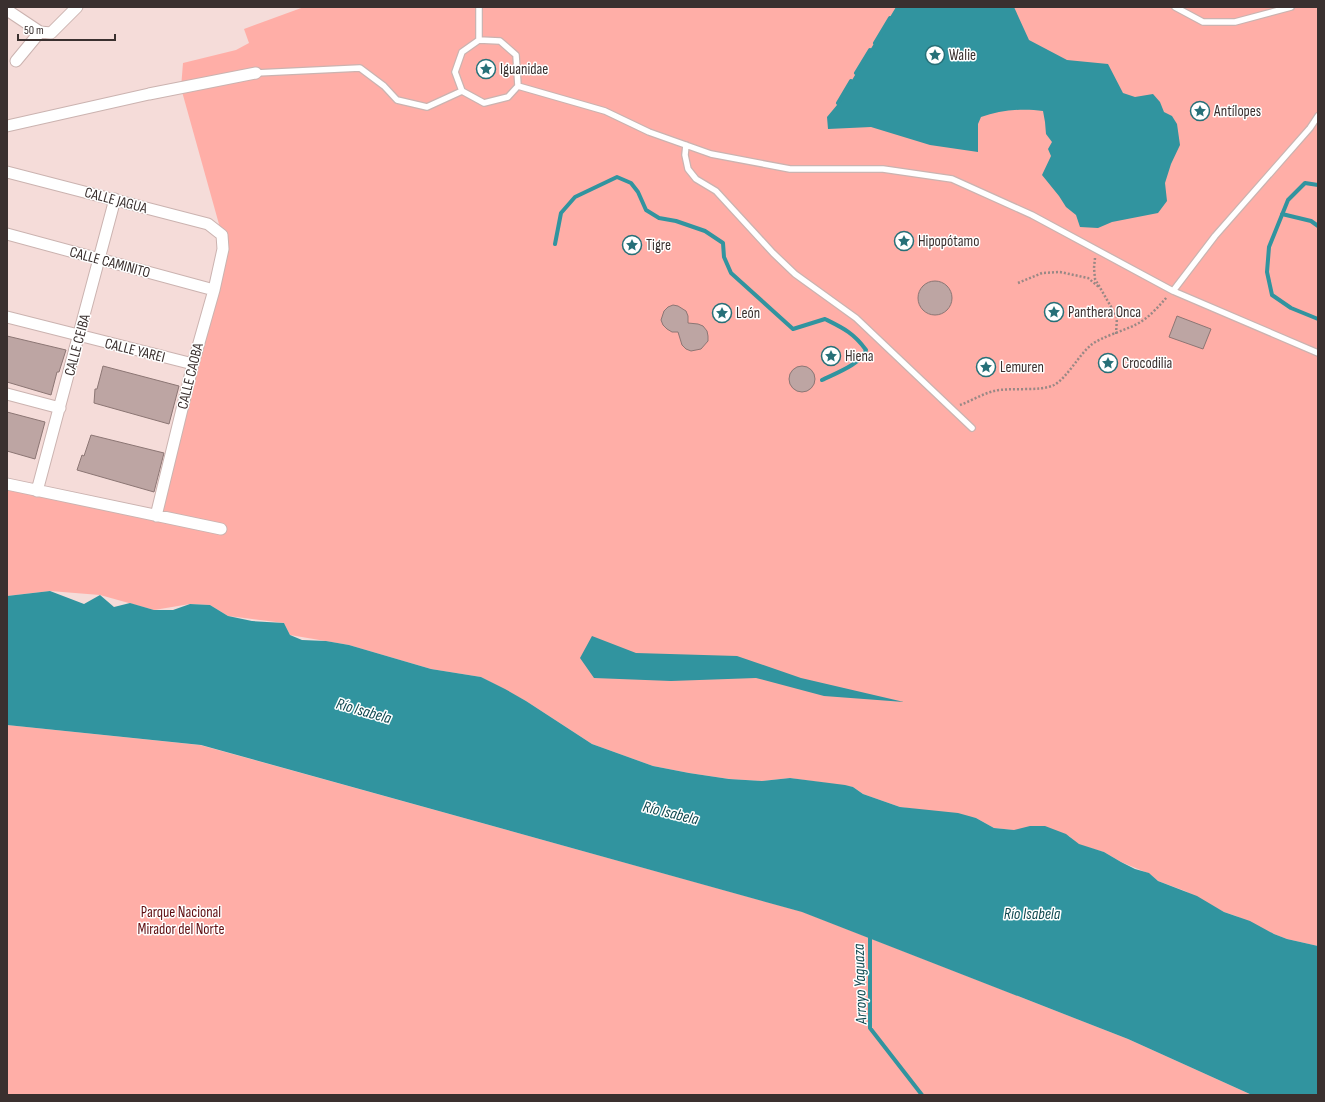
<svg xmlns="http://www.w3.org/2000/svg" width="1325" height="1102" viewBox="0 0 1325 1102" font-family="'Sofia Sans Condensed',sans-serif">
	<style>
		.green { fill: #ffaea7 }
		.water { fill: #31949f }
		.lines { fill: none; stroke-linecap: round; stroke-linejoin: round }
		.stream { stroke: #31949f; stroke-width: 4 }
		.building { fill: #bda5a3; stroke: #8c7674 }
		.service-casing { stroke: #cbb3b0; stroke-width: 8 }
		.minor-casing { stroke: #cbb3b0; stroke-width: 13 }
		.path { stroke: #998885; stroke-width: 2.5; stroke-dasharray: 2 2; stroke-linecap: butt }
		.service { stroke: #fff; stroke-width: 5.5 }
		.minor { stroke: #fff; stroke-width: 11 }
		.labels { text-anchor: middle; stroke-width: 3; stroke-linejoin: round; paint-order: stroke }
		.poi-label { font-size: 15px; fill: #3a302f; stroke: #fff; text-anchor: start }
		.street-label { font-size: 15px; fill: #3a302f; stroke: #fff }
		.park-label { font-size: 15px; fill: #5f0d10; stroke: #fff }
		.water-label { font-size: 16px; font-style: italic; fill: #104950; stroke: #fff }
	</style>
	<rect width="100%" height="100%" fill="#f5dcd9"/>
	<path class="green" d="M304,7h1014v939l-31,-7 -13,-5 -38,-18 -12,-4 -39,-21 -27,-10 -8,-7 -29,-12 -17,-10 -25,-7 -10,-9 -75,-8 -18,-10 -76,-11 -37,-13 -10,-7 -63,-9 -28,3 -33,-2 -40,-6 -36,-7 -61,-22 -66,-43 -45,-24 -50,-8 -82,-24 -59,-10 -6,-12 -56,-7 -18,-11 -20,-1 -36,6 -54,-15 -50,-4 -43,5v-112l148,32 67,-281 -41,-147 2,-25 53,-13 13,-7 -5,-14z
		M7,725l193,20 603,167 325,127 124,56h-1245z"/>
	<path class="water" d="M896,7h118l15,33 38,20 41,4 15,29 12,4 18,-3 7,8 4,10 8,4 5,8 3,21 -9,19 -6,19 2,18 -9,12 -46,9 -14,6 -18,-1 -4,-12 -10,-8 -7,-11 -17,-21 9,-19 -3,-7 4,-7 -6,-8 -1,-12 -2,-11c-20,-3 -43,-1 -62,6l-3,7v28l-48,-7 -59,-18 -43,2 -1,-12 10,-12z
		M50,591l34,13 16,-9 14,12 16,-4 24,7h19l17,-6 20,1 18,11 24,5 32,2 6,12 12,5 24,1 23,4 82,24 50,8 24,12 21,12 66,43 61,22 36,7 40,6 33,2 28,-3 55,7 8,2 10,7 37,13 58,6 18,5 18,10 20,2 16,-4h15l21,8 13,10 25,8 17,10 14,7 14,4 9,8 39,15 27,16 26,9 24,13 13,5 31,7v149h-66l-124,-56 -326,-127 -601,-167 -194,-20v-129z
		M592,636l44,17 101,3 64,22 103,24 -80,-6 -68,-18 -85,3 -77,-3 -14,-20z"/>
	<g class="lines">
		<path class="stream" d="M875,43l15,-25
			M856,73l14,-23
			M838,103l13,-22
			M1318,185l-13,-2 -17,17 -19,47 -2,25 5,23 19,13 27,11
			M1282,214l29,7 7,5
			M555,244l6,-31 14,-16 42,-20 14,6 7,9 8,18 13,8 17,3 29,10 18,12 1,14 7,16 62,56 32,-10c18,9 29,14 41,31 -5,14 -30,23 -44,30
			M870,934v94l52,67"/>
	</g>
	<path class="building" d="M918 298a17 17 0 1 1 34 0a17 17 0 1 1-34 0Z
		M673,305l5,1 8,5 2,5v7l10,1 5,2 4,5 1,5v5l-7,8 -10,2 -5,-2 -4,-4 -4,-13h-6l-5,-3 -4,-4 -2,-5 3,-9 4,-4z
		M1177,316l34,13 -8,20 -34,-12z
		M7,336l59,14 -7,22h-2l-6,23 -44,-13z
		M103,366l76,20 -10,38 -75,-21 1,-14h2z
		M789 379a13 13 0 1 1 26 0a13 13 0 1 1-26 0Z
		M7,412l38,10 -10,37 -28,-8z
		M91,435l73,18 -10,39 -77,-22 5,-15 2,1z"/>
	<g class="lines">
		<g class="service-casing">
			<path id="service" d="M1175,7l28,15h32l56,-15
				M479,40l21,1 16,14 2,31 -10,11 -24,6 -22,-12 -7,-19 7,-20z
				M479,40v-33
				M256,73l104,-5 24,18 13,14 30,7 35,-16
				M518,86l87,25 44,21 62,22 79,15h93l69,10 80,36 141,76 145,62
				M686,145l-1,10 3,14 8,10 20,12 57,62 22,21 61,44 116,110
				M1173,291l42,-55 95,-108 8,-12"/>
		</g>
		<g class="minor-casing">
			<path id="minor" d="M7,10l33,22 11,1 26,-26
				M16,61l24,-29
				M7,126l142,-32 107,-21
				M7,172l201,52 14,11 1,14 -9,41 -21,74 -37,152
				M7,234l207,56
				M7,317l186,47
				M7,394l53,14
				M7,484l214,45
				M37,491l78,-292"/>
		</g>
		<path class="path" d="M1095,258l-1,10 1,11 22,38 -1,17
			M1018,283l24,-10 18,-1 28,6 11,9
			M960,405c11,-4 22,-11 34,-14 16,-4 46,1 60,-6 13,-7 24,-29 37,-40 10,-8 32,-14 44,-20 13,-6 23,-18 32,-28"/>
		<use href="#service" class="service"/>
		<use href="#minor" class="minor"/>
	</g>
	<defs>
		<g id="sight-ring" transform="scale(1)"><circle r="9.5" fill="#fff" stroke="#267078" stroke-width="1.5"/><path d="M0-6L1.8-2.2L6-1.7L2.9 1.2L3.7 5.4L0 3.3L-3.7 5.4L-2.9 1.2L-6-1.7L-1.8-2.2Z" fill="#267078"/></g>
	</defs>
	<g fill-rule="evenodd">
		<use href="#sight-ring" x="935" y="55"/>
		<use href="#sight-ring" x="486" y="69"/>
		<use href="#sight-ring" x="1200" y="111"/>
		<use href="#sight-ring" x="904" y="241"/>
		<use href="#sight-ring" x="632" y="245"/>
		<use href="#sight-ring" x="1054" y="312"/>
		<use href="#sight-ring" x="722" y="313"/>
		<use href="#sight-ring" x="831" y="356"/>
		<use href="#sight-ring" x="1108" y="363"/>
		<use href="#sight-ring" x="986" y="367"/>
	</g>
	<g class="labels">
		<g class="poi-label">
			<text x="949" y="60">Walie</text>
			<text x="500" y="74">Iguanidae</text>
			<text x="1214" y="116">Antílopes</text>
			<text x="918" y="246">Hipopótamo</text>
			<text x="646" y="250">Tigre</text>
			<text x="1068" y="317">Panthera Onca</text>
			<text x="736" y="318">León</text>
			<text x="845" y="361">Hiena</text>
			<text x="1122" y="368">Crocodilia</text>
			<text x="1000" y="372">Lemuren</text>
		</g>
		<g class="street-label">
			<text transform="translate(116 200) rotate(15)" y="5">CALLE JAGUA</text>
			<text transform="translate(110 262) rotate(15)" y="5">CALLE CAMINITO</text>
			<text transform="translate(77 345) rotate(-75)" y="5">CALLE CEIBA</text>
			<text transform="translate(135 350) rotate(14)" y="5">CALLE YAREI</text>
			<text transform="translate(190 376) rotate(-76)" y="5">CALLE CAOBA</text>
		</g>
		<g class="park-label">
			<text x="181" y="917">Parque Nacional<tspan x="181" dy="17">Mirador del Norte</tspan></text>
		</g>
		<g class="water-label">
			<text transform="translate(364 710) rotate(16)" y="6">Río Isabela</text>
			<text transform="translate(671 812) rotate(14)" y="6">Río Isabela</text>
			<text x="1032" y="919">Río Isabela</text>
			<text transform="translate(859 984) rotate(-92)" y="6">Arroyo Yaguaza</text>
		</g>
	</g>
	<rect width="1325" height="1102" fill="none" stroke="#3a302f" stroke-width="16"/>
	<path d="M18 34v6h97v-6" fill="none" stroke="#3a302f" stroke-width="2"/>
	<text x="24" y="34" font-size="12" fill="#3a302f" stroke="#ffffff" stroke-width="3" paint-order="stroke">50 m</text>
</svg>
